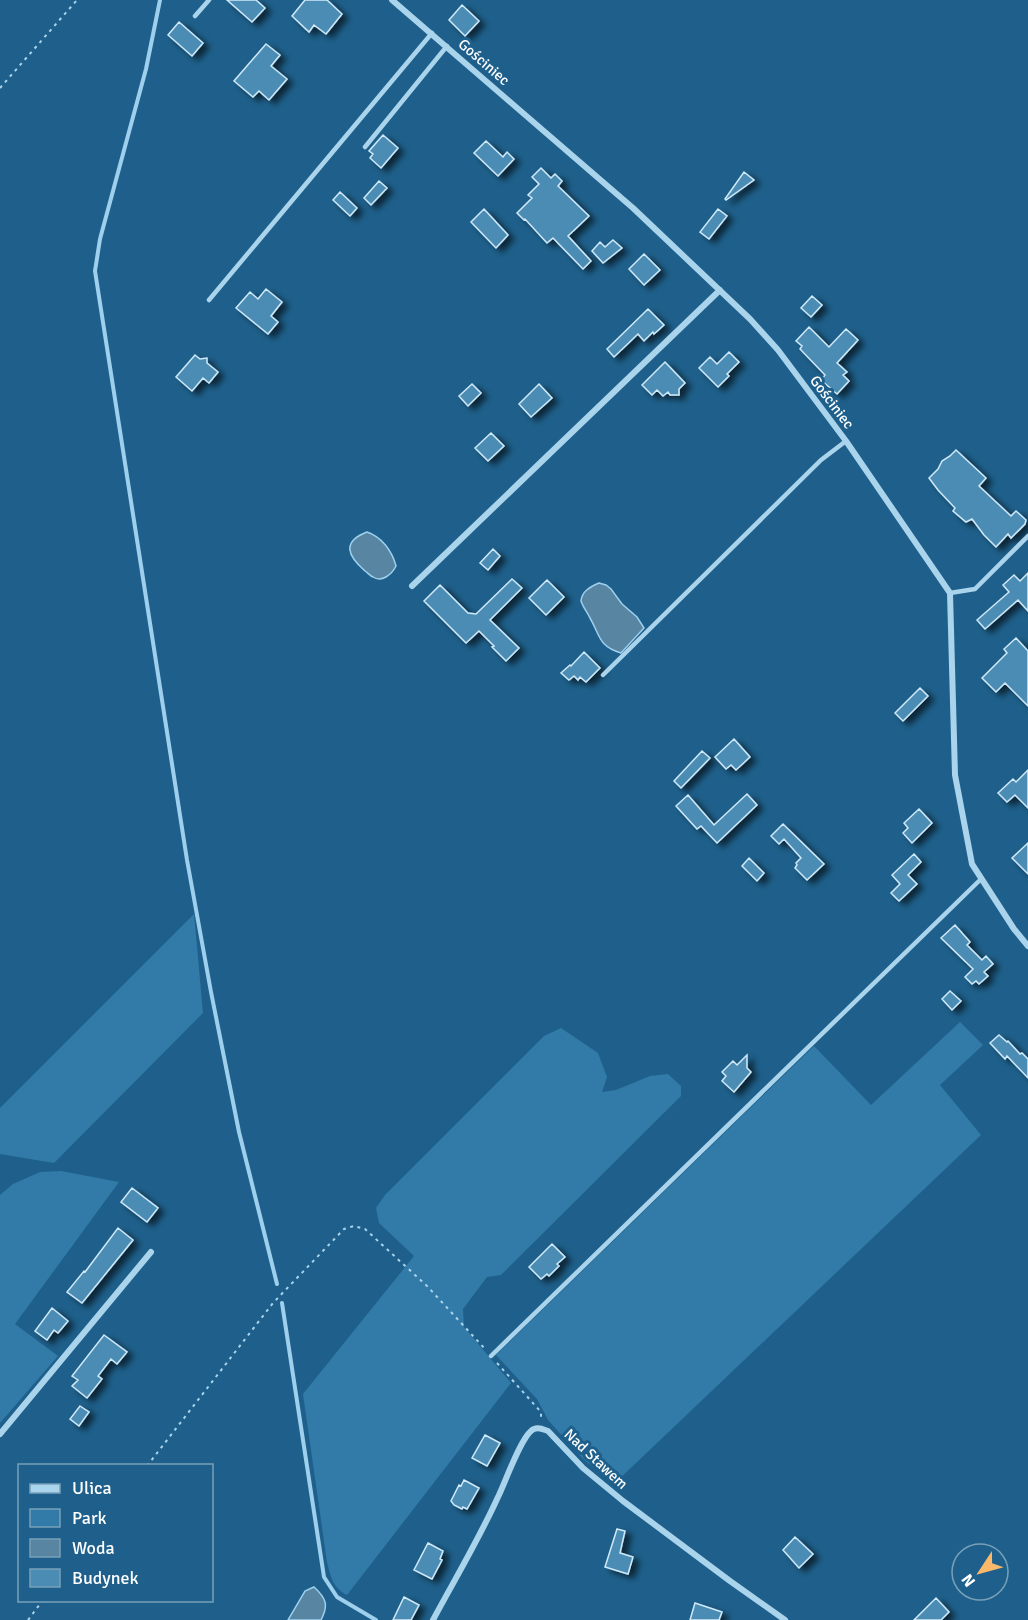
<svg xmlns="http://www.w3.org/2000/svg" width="1028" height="1620" viewBox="0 0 1028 1620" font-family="Signika,sans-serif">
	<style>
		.green { fill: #327ba8 }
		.water { fill: #5785a2; stroke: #9ed0ed; stroke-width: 1.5 }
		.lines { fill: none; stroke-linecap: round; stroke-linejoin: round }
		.stream { stroke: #9ed0ed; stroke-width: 4 }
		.building { fill: #4b8cb4; stroke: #cfe9f9; stroke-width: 1.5; filter: url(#shadow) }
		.path { stroke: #aad3ec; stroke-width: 2; stroke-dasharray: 3 4.5; stroke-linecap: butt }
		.lane { stroke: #aad3ec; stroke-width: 4.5 }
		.street { stroke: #aad3ec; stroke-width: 6 }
		.labels { text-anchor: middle; stroke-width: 6; stroke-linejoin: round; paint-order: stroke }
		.street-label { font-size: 15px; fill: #fff; stroke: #1e608b }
	</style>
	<defs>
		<filter id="shadow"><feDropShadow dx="6" dy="4" stdDeviation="3" flood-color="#0009"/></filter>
	</defs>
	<rect width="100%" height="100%" fill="#1e608b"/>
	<path class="green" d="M194,914l9,99 -149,150 -54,-9v-46z
		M960,1022l23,23 -43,40 41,50 -366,348 -31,-23 -36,-40 -11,-21 -41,-44 318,-309 57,59z
		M561,1028l37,25 9,24 -5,15 14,-2 34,-14 18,-2 13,12v10l-180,179 -14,2 -24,32 1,18 47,56 -164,212c-15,-8 -16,-18 -20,-33l-24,-168 111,-138 -35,-33 -3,-15 9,-13 159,-159z
		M61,1171l58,11 -104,142 43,32 -58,67v-228l13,-11 27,-12z"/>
	<path class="water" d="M367,532c15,5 25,19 29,34 -4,8 -14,17 -23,11 -3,-1 -5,-4 -8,-6 -17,-15 -24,-29 2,-39z
		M599,583l7,2 5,4 11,15 15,13 7,11 -23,25c-23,-7 -21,-18 -31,-35 -3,-6 -7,-11 -9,-17 1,-10 9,-14 18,-18z
		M314,1587c12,11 15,18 7,33h-33l17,-29z"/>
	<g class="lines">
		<path class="stream" d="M160,0l-14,69 -46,170 -5,32 92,589 24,132 28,140 38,152
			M282,1303l42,274 13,20 39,23"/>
	</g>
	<path class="building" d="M227,0h29l9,8 -13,14z
		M305,0h22l15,14 -16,20 -12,-9 -5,7 -17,-16z
		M462,5l17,16 -14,15 -16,-16z
		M179,22l24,21 -11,13 -24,-21z
		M266,44l14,11 -9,11 16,13 -18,21 -10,-9 -6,6 -19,-16z
		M383,135l15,13 -17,20 -11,-10 3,-4 -4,-3z
		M486,141l17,16 4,-5 7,7 -16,17 -24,-23z
		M541,168l10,10 4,-4 7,7 -4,5 31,30 -21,20 23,25 -8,8 -30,-31 -6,5 -22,-24 -1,1 -7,-7 15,-15 -4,-3 11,-11 -7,-7z
		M744,172l10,8 -28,20 -1,-1z
		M379,181l8,7 -16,17 -7,-7z
		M340,192l17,16 -7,8 -17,-16z
		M484,209l24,26 -12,13 -25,-26z
		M718,209l9,7 -18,23 -9,-7z
		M613,240l9,8 -19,15 -11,-12 8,-9 5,5z
		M644,254l16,16 -16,15 -15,-16z
		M266,289l16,13 -11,14 7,6 -10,12 -32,-26 14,-16 8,7z
		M812,296l10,9 -11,12 -10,-9z
		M648,309l16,16 -10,9 -1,-2 -9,9 -6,-7 -24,23 -7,-8z
		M809,327l20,20 17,-18 12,11 -21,23 10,9 -4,3 6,6 -12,13 -16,-14 4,-5 -25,-26 2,-3 -6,-5z
		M729,352l10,10 -12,12 2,2 -11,11 -19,-19 11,-11 7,7z
		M195,355l5,4 7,-1v5l11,9 -9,11 -6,-5 -11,13 -16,-14z
		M665,362l20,21 -6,6v6h-9l-2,-3 -5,4 -6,-6 -5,5 -10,-10z
		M472,384l9,9 -13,13 -9,-10z
		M539,384l13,14 -21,19 -12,-13z
		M491,433l13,13 -16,15 -13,-13z
		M956,450l30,28 -7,8 32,30 5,-5 10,9 -1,4 -14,14 -3,-4 -12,13 -12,-12 -12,-16 -6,3 -13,-11 2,-3 -17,-18 -9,-12 9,-9 4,-8 8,-5z
		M493,549l7,7 -12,14 -8,-7z
		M1028,573v38l-10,-11 -33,29 -8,-9 32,-28 -6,-7 11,-10 6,6z
		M512,579l10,9 -32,32 29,28 -13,13 -14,-14 2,-1 -15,-15 -13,12 -42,-42 16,-16 28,28 8,1z
		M547,580l17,17 -18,18 -17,-17z
		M1016,638l12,13v55l-23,-23 -9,9 -14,-14 25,-25 -3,-4z
		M584,652l16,16 -14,14 -6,-5 -2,3 -4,-4 -5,4 -8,-7 9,-8 1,1z
		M920,688l8,8 -25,25 -8,-8z
		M734,739l16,18 -14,13 -5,-5 -5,4 -11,-12z
		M702,751l8,7 -29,30 -7,-7z
		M1028,770v38l-13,-13 -8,7 -9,-9 15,-14 3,3z
		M747,794l10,11 -40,38 -16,-17 -4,3 -21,-23 12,-11 26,30z
		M919,809l13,14 -20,20 -9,-10 5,-5 -4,-5z
		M783,824l41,40 -17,16 -12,-12 2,-3 -1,-2 5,-5 -17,-19 -5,5 -8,-8z
		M1028,843v31l-16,-16z
		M914,854l7,8 -13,13 9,9 -18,17 -8,-8 9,-9 -8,-9z
		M749,858l15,15 -7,8 -15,-15z
		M955,925l15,17 -3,3 15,15 4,-4 7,8 -9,8 4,4 -9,8 -3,-3 -4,3 -7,-7 8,-8 -32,-31z
		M950,991l11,10 -9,9 -10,-11z
		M999,1035l8,7 1,-1 12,13 2,-1 6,6v19l-21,-22 -2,3 -15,-16z
		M747,1055v13l4,4 -17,20 -12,-11 4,-5 -4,-4 11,-11 4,4z
		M132,1188l26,20 -11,14 -26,-20z
		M118,1228l15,12 -51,63 -15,-11 17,-21 1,1z
		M552,1244l13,13 -8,7 2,2 -10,10 -2,-2 -6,5 -12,-12z
		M52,1308l16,13 -10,12 -4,-3 -7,10 -12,-9z
		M104,1335l23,17 -10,12 -6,-5 -13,17 4,3 -15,19 -15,-12 6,-6 -6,-4z
		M80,1406l9,6 -10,14 -9,-7z
		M485,1435l15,8 -13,23 -15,-8z
		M464,1480l15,8 -12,21 -4,-2 -1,2 -8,-4 -3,-4 8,-16 2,1z
		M617,1529l8,2 -5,22 13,4 -5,17 -23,-7z
		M795,1537l18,17 -14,14 -16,-18z
		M428,1543l15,8 -3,8 2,1 -10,19 -18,-9z
		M404,1597l15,8 -8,15h-18z
		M936,1598l13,14 -8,8h-27z
		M695,1603l27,9 -3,8h-29z"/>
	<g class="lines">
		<path class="path" d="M0,88l77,-88
			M497,1363l44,49v7
			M147,1466l126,-163 71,-74 10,-3 11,3 62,57 59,64
			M28,1620l15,-20"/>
		<path class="lane" d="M195,16l14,-16
			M365,147l82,-101
			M209,300l223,-267
			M950,593l25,-4 53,-53
			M603,675l218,-215 25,-19
			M491,1356l490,-477"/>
		<path class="street" d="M392,0l241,208 117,111 28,31 68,91 104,152 5,182 17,89 42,65 14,17
			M412,586l308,-296
			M0,1434l151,-182
			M433,1620c22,-41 46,-81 65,-123 7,-14 22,-57 33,-66 5,-5 11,-2 17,0l35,37 40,33 107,80 55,39"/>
	</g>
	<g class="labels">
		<g class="street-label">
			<text transform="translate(484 62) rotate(41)" y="5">Gościniec</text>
			<text transform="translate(832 402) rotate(53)" y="5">Gościniec</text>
			<text transform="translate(596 1459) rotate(43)" y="5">Nad Stawem</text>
		</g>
	</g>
	<rect x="18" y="1464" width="195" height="138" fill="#1e608b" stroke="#78a0b9" stroke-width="1.5"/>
	<rect x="30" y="1484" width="30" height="9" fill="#aad3ec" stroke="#78a0b9" stroke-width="1.5"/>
	<text x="72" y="1494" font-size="18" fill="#ffffff">Ulica</text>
	<rect x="30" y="1509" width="30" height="18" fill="#327ba8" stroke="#78a0b9" stroke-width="1.5"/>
	<text x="72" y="1524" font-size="18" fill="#ffffff">Park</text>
	<rect x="30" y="1539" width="30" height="18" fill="#5785a2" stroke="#78a0b9" stroke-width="1.5"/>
	<text x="72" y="1554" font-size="18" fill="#ffffff">Woda</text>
	<rect x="30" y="1569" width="30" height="18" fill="#4b8cb4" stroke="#78a0b9" stroke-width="1.5"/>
	<text x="72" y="1584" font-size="18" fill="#ffffff">Budynek</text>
	<g transform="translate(980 1572) rotate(234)"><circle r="28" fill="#1e608b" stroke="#78a0b9" stroke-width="1.5"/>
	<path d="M0-4.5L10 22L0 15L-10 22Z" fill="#fab86a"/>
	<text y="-9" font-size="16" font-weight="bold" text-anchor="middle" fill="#ffffff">N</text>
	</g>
</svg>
